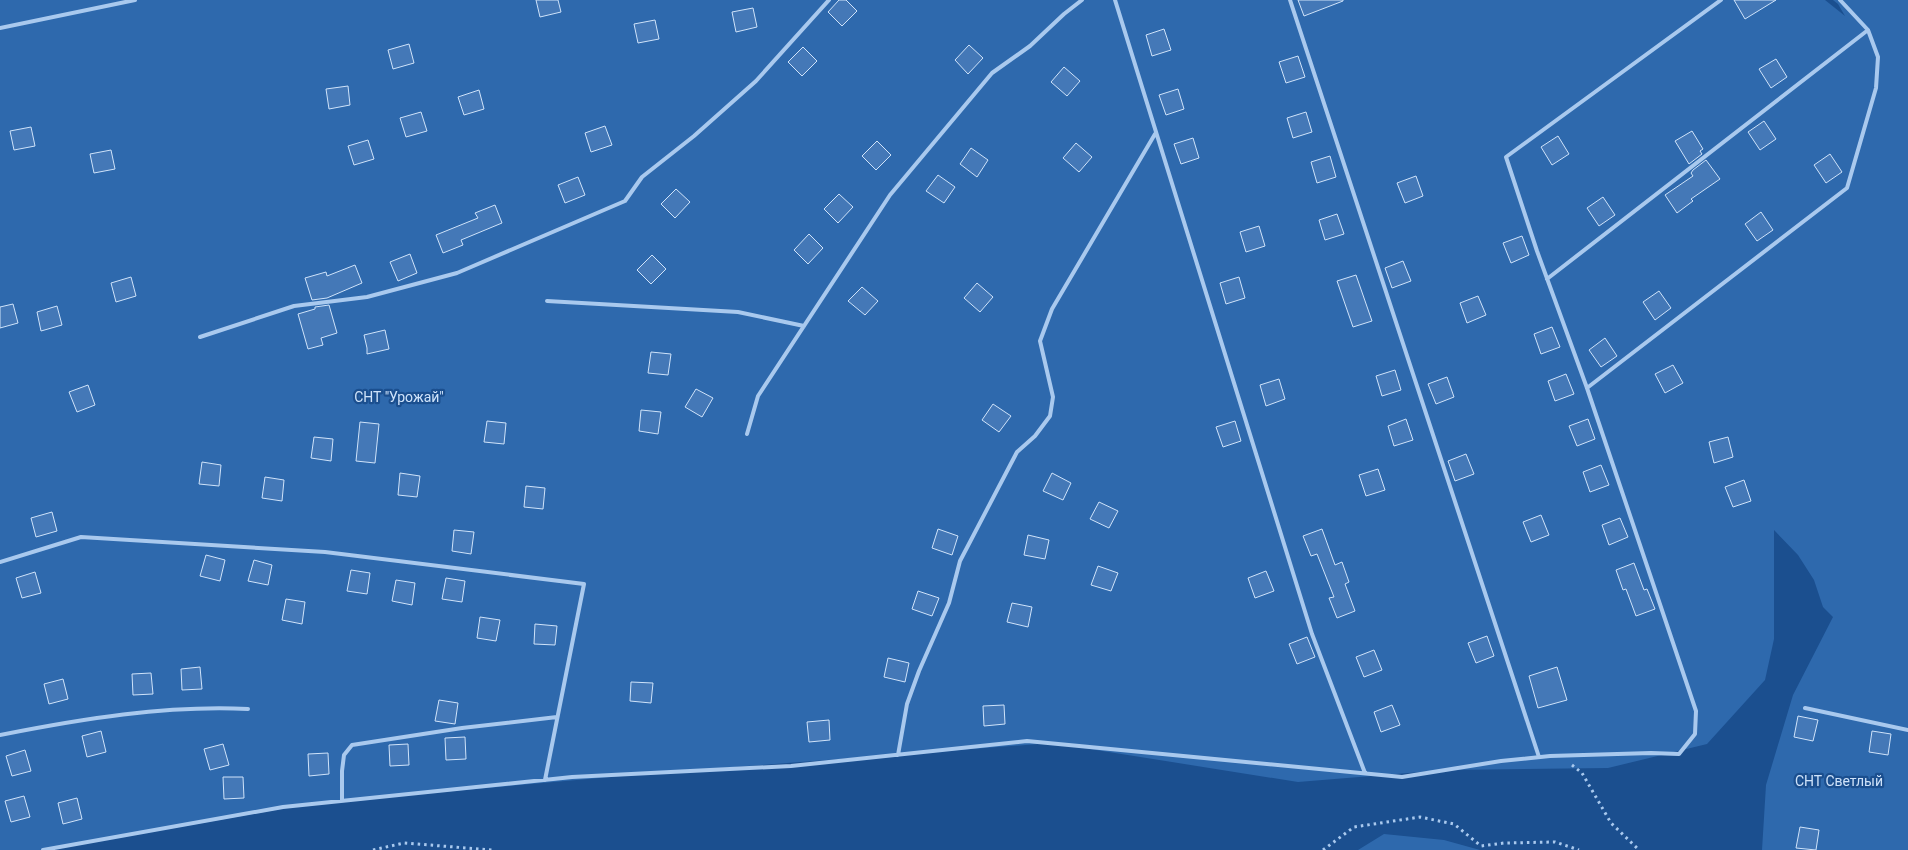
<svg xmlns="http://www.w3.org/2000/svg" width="1908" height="850" viewBox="0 0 1908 850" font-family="Roboto,sans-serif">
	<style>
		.green { fill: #2e69ad }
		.building { fill: #4478b7; stroke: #cfe3fa }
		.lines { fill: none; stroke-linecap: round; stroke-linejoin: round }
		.path { stroke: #a9c9ee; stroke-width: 3; stroke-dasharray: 2.5 4; stroke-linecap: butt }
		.service { stroke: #a9c9ee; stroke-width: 4 }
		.labels { text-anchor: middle; stroke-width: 4.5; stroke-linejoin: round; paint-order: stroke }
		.park-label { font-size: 14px; fill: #cfe3fa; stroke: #1b4f8f }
	</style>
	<rect width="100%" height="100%" fill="#1b4f8f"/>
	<path class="green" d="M0,0h1825l20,16 -7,-12 -5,-4h75v850h-146l4,-65 27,-90 40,-78 -10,-10 -9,-27 -16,-25 -24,-25v109l-9,41 -58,64 -99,24 -163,2 -147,12 -246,-39 -384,29 -352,31 -268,47h-48z
		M1384,834l60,6 36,10h-122z"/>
	<path class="building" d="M536,0h22l3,12 -21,5z
		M839,0h7l11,11 -15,15 -14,-14z
		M1298,0h45v1l-39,15z
		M1734,0h42l-31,19z
		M753,8l4,19 -21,5 -4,-20z
		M655,20l4,19 -21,4 -4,-19z
		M1164,29l7,21 -19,6 -6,-21z
		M409,44l5,19 -21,6 -5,-19z
		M969,45l14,13 -15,16 -13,-14z
		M803,47l14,14 -15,15 -14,-14z
		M1298,56l7,21 -19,6 -7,-21z
		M1776,59l11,18 -16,11 -12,-19z
		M1064,67l16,14 -13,15 -16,-14z
		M348,86l2,19 -21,4 -3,-20z
		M1178,89l6,20 -18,6 -7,-20z
		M479,90l5,19 -20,6 -6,-18z
		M421,112l6,19 -21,6 -6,-19z
		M1306,112l6,20 -19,6 -6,-20z
		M1764,121l12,18 -16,11 -12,-18z
		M605,126l7,19 -21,7 -6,-19z
		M31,127l4,19 -21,4 -4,-19z
		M1692,131l11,18 -3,2 2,3 -13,10 -14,-23z
		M1558,136l11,18 -17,11 -11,-18z
		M1193,138l6,20 -18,6 -7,-20z
		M368,140l6,19 -20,6 -6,-19z
		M877,141l14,14 -15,15 -14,-14z
		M1076,143l16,14 -13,15 -16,-14z
		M971,148l17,12 -11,17 -17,-13z
		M111,150l4,19 -21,4 -4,-19z
		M1830,154l12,18 -16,11 -12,-18z
		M1330,156l6,21 -19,6 -6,-21z
		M1706,160l14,19 -29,20 2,2 -16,12 -12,-18 28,-19 -2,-3 2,-3z
		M938,175l17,12 -11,16 -18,-12z
		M1416,176l7,20 -18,7 -8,-20z
		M578,177l7,18 -20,8 -7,-18z
		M676,189l14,13 -15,16 -14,-14z
		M839,194l14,13 -15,16 -14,-14z
		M1603,197l12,18 -16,11 -12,-18z
		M495,205l7,18 -41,17 2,5 -20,8 -7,-18 42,-17 -3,-5z
		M1761,212l12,18 -16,11 -12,-17z
		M1337,214l7,20 -19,6 -6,-20z
		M1259,226l6,20 -19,6 -6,-20z
		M809,234l14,14 -15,16 -14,-14z
		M1522,236l7,19 -18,8 -8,-20z
		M410,254l7,19 -19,8 -8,-19z
		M652,255l14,14 -15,15 -14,-14z
		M1403,261l8,20 -19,7 -7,-20z
		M355,265l7,18 -35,15 -15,2 -7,-22 21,-6 1,4z
		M1356,275l16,46 -19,6 -16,-46z
		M131,277l5,19 -20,6 -5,-19z
		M1239,277l6,21 -19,6 -6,-21z
		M977,283l16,14 -13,15 -16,-14z
		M862,287l16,14 -13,14 -17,-14z
		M1659,291l12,17 -16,12 -12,-18z
		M1478,296l8,19 -19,8 -7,-20z
		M13,304l5,19 -18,5v-21z
		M329,305l8,28 -16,5 2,7 -15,4 -10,-35 17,-5v-2z
		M57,306l5,19 -21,6 -4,-19z
		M1552,327l8,20 -19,7 -7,-20z
		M385,330l4,19 -22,5v-6l-3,-13z
		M1605,338l12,18 -16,11 -12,-17z
		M651,352l20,2 -3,21 -20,-2z
		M1673,365l10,18 -18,10 -10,-19z
		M1395,370l6,20 -19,6 -6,-20z
		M1566,374l8,20 -19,7 -7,-20z
		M1447,377l7,20 -18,7 -8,-20z
		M1279,379l6,20 -19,7 -6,-21z
		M88,385l7,20 -18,7 -8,-20z
		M696,389l17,9 -11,19 -17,-10z
		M993,404l18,12 -12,16 -17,-12z
		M641,410l20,2 -3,22 -19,-3z
		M1406,419l7,21 -19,6 -6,-20z
		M1588,419l7,20 -18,7 -8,-20z
		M487,421l19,2 -2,21 -20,-2z
		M1235,421l6,20 -18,6 -7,-20z
		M360,422l19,2 -4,39 -19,-2z
		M314,437l19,2 -2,22 -20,-3z
		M1728,437l5,20 -19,6 -5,-21z
		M1466,454l8,20 -19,7 -7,-20z
		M202,462l19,3 -2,21 -20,-2z
		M1601,465l8,20 -19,7 -7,-20z
		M1378,469l7,21 -19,6 -7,-21z
		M400,473l20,3 -3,21 -19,-2z
		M1052,473l19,10 -8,17 -20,-9z
		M265,477l19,3 -2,21 -20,-3z
		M1744,480l7,21 -18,6 -8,-20z
		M526,486l19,2 -2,21 -19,-2z
		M1099,502l19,9 -9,17 -19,-9z
		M52,512l5,19 -21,6 -5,-19z
		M1541,515l8,20 -18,7 -8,-20z
		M1620,518l8,19 -19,8 -7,-20z
		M938,529l20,7 -6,19 -20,-7z
		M1322,529l13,36 7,-3 7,20 -4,2 10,27 -18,7 -8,-20 5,-1 -17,-43 -6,2 -8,-20z
		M454,530l20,2 -3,22 -19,-3z
		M1028,535l21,5 -4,19 -21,-4z
		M206,555l19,5 -5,21 -20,-5z
		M254,560l18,5 -4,20 -20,-4z
		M1634,563l10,27 3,-1 8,20 -19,7 -10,-27 -3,1 -7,-20z
		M1098,566l20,7 -7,18 -20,-6z
		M351,570l19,3 -3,21 -20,-3z
		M1266,571l8,20 -19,7 -7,-20z
		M35,572l6,21 -19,5 -6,-20z
		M446,578l19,3 -3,21 -20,-3z
		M396,580l19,3 -3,22 -20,-4z
		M918,591l21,7 -7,18 -20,-7z
		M286,599l19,3 -3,22 -20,-4z
		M1012,603l20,4 -4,20 -21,-5z
		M480,617l20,3 -4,21 -19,-3z
		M535,624l22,2 -2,19 -21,-1z
		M1487,636l7,20 -18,7 -8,-20z
		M1307,637l8,20 -18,7 -8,-20z
		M1374,650l8,20 -18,7 -8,-20z
		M888,658l21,5 -4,19 -21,-5z
		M200,667l2,22 -20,1 -1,-21z
		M1557,667l10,33 -29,8 -9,-32z
		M151,673l2,21 -20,1 -1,-21z
		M63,679l5,20 -19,5 -5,-20z
		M631,682l22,1 -2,20 -21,-2z
		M439,700l19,3 -3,21 -20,-3z
		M1004,705l1,19 -21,2 -1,-20z
		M1392,705l8,20 -19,7 -7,-20z
		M1798,716l20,4 -5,21 -19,-4z
		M829,720l1,20 -21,2 -2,-20z
		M101,731l5,21 -19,5 -5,-21z
		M1872,731l19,3 -3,21 -19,-3z
		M465,737l1,22 -20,1 -1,-22z
		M223,744l6,21 -19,5 -6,-21z
		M408,744l1,21 -19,1 -1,-21z
		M25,750l6,21 -19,5 -6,-20z
		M328,753l1,21 -20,2 -1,-22z
		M223,777h20l1,21 -20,1z
		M24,796l6,21 -19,5 -6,-21z
		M77,798l5,21 -19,5 -5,-21z
		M1800,827l19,3 -3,20 -20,-2z"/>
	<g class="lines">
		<path class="path" d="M1572,765l10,8 29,50 28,27
			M373,850l31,-7 88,7
			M1323,850l31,-23 66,-10 34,7 27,22 23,-3 51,-1 24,8"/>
		<path class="service" d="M1115,0l197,634 53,139
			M1290,0l249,757
			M1840,0l28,30
			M0,28l135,-28
			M1547,279l321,-249 10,27 -2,31 -29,100 -260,200
			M547,301l191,11 66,14
			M200,337l94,-31 73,-9 90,-24 168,-72 17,-24 52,-41 62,-55 73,-81
			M747,434l11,-38 132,-201 102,-122 38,-27 34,-32 18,-14
			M0,562l81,-25 244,15 259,32 -39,196
			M1805,708l103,22
			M0,735c81,-16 165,-30 248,-26
			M898,755l9,-51 12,-33 30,-68 11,-42 57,-109 18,-16 15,-20 3,-19 -13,-56 12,-32 103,-175
			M342,801v-30l2,-16 8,-10 110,-17 95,-11
			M43,850l240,-43 289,-30 219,-11 236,-25 375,36 99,-16 49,-5 101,-3 28,1 16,-20 1,-23 -109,-323 -50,-137 -31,-94 215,-157"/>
	</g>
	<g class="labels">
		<g class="park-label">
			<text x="399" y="402">СНТ "Урожай"</text>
			<text x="1839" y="786">СНТ Светлый</text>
		</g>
	</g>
</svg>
